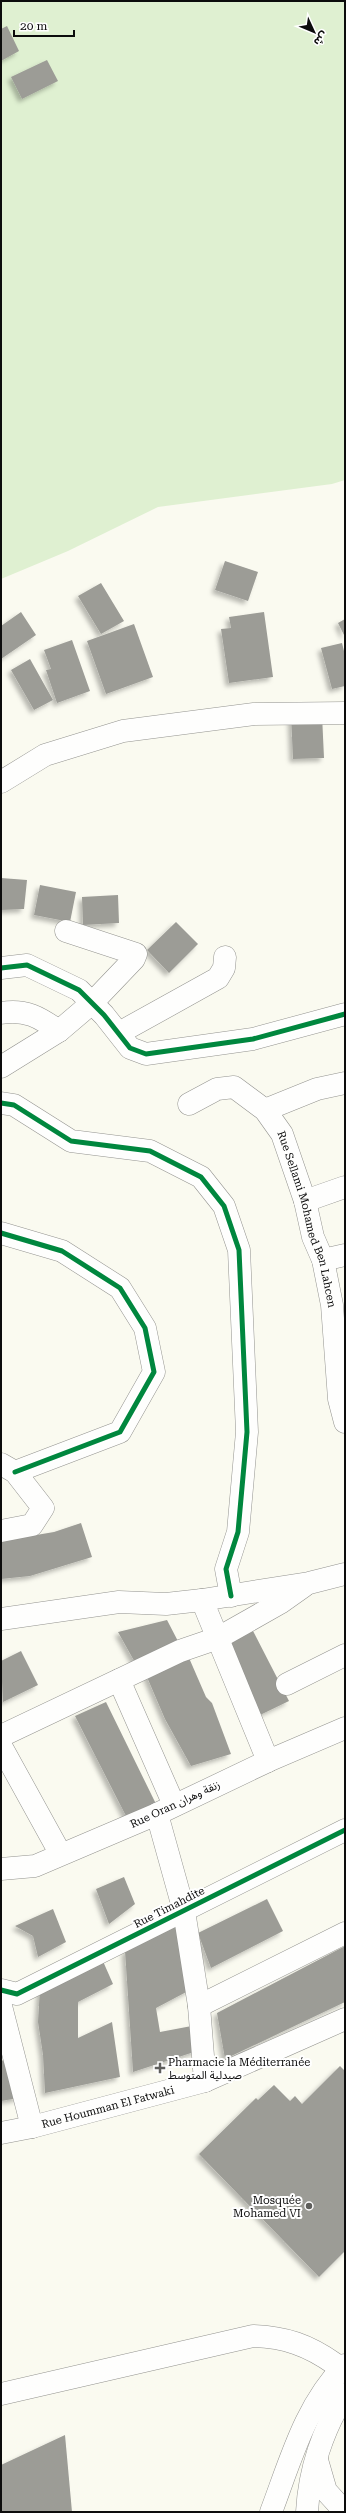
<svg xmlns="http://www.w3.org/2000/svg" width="346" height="2513" viewBox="0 0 346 2513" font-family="'Roboto Serif','Noto Sans Arabic',serif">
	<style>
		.green { fill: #dff0d1 }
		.building { fill: #9c9c96; filter: url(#shadow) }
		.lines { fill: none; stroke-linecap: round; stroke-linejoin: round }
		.minor-casing { stroke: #93938f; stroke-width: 23 }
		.tertiary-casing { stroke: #93938f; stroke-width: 23 }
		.minor { stroke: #fefefd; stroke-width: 22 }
		.tertiary { stroke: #fefefd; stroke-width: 22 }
		.cycleway-casing { stroke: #fff; stroke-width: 8 }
		.cycleway { stroke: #00873e; stroke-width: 5 }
		.poi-dot { fill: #5f5f5c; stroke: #fff; stroke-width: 1.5 }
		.labels { text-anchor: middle; stroke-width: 4; stroke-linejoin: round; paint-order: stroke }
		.street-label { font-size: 11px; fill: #0c0c0c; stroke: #fff }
		.poi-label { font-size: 11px; fill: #0c0c0c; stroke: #fff; text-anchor: start }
	</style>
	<defs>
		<filter id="shadow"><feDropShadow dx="-3.5" dy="3.5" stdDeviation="2" flood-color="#0004"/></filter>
	</defs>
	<rect width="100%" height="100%" fill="#fafaf0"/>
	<path class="green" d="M1,1h344v479l-13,4 -174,23 -90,44 -67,28z"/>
	<path class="building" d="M7,26l12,25 -18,10v-32z
		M47,60l11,21 -36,18 -11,-22z
		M225,561l33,11 -10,29 -33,-11z
		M101,583l23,38 -23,13 -23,-38z
		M21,612l15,23 -35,24v-33z
		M264,612l9,65 -44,6 -8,-54 10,-1 -2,-11z
		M345,619v18l-7,-14z
		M134,624l19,53 -47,17 -19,-53z
		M72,640l18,51 -33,12 -11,-33 5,-1 -7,-19z
		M342,643l3,12v31l-13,3 -11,-41z
		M30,659l23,41 -19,10 -23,-40z
		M322,715l2,43 -31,1 -2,-43z
		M1,878l26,2 -3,29 -23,1z
		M40,885l36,7 -6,30 -36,-7z
		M118,895l1,28 -36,2 -1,-28z
		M176,922l22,22 -29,29 -22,-23z
		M81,1523l11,34 -62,19 -29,3v-38l53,-9z
		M167,1620l14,27 -44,19 -19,-34z
		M251,1627l38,74 -29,14 -39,-73z
		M21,1651l17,34 -35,17 -2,-41z
		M186,1651l20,46 6,6 19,51 -40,12 -26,-47 -21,-49z
		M106,1702l50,102 -29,14 -52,-102z
		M124,1877l11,27 -26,20 -13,-35z
		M267,1899l16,32 -72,37 -13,-35z
		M53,1909l13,33 -28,15 -5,-21 -18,-10z
		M178,1919l12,71 -34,18 4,24 37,-7v26l-64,21 -8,-121z
		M345,1946v56l-120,57 -8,-46z
		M102,1959l11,25 -35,18v36l34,-16 8,55 -75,16 -2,-38 -5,-33 2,-34z
		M9,2058l10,40 -18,3v-40z
		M340,2066l5,5v180l-26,26 -120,-123 57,-56 2,2 16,-15 16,16 5,-5 7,8z
		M65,2435l7,77h-71v-47z"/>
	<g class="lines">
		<g class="minor-casing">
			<g id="minor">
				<path d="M1,782l44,-27 78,-24 131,-17 91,-1"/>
				<path d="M1,968l26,-3 52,25 25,25 26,33 16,6 107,-15 92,-25"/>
				<path d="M1,1013c25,-4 38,4 58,18"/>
				<path d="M119,1033l99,-55 6,-10 1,-11"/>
				<path d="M1,1067l58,-36 33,-28 42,-44 2,-5 -70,-23"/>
				<path d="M1,1103l13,2 57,36 79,10 51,26 23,29 15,44 8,182 -9,100 -12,37 5,27"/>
				<path id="s1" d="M189,1104l28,-15 17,-2 31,23 17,24 23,67 8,36 10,23 9,45 7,94 6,23"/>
				<path d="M265,1110l52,-21 28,-6"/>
				<path d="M305,1201l40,-14"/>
				<path d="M1,1233l61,18 58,37 25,40 9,44 -34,60 -105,40"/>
				<path d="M323,1260l22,-5"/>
				<path d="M1,1464l14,8 28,36 -11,17 -31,6"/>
				<path d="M202,1600l66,161"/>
				<path d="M1,1619l118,-17 47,2 36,-4 107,-17 36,-9"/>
				<path d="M119,1680l55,125"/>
				<path d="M287,1684l58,-29"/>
				<path d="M1,1736l179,-85 38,-13 62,-35 24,-17"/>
				<path d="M1,1746l59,107"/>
				<path d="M157,1814l27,97 15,95 6,75"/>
				<path d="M1,1869l34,-3 122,-52 111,-53 77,-33"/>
				<path d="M1,1990l16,4 328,-164"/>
				<path d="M1,2006l31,121"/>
				<path d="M199,2006l146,-73"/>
				<path d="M1,2394l252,-58c32,1 55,9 82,28"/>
			</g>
		</g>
		<g class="tertiary-casing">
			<g id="tertiary">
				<path id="s2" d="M1,2133l31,-6 173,-46 140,-62"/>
				<path d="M317,2460l9,31 19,21"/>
				<path d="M271,2512c20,-53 34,-106 74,-147"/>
				<path d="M307,2512c2,-41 16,-83 38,-118"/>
			</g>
		</g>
		<use href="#minor" class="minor"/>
		<use href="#tertiary" class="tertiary"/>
		<g class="cycleway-casing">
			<path id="cycleway" d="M1,968l26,-3 52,25 25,25 26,33 16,6 107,-15 92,-25
				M1,1103l13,2 57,36 79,10 51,26 23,29 15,44 8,182 -9,100 -12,37 5,27
				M1,1233l61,18 58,37 25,40 9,44 -34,60 -105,40
				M1,1990l16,4 328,-164"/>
		</g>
		<use href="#cycleway" class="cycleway"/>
	</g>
	<g class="poi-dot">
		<path d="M158 2062h4v4h4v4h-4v4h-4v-4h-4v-4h4z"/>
		<circle cx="309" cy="2206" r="4"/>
	</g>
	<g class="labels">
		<g class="street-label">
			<text dy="4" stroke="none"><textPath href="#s1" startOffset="206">Rue Sellami Mohamed Ben Lahcen</textPath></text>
			<text transform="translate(175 1804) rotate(-25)" y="4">Rue Oran زنقة وهران</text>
			<text transform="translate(169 1907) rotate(-27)" y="4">Rue Timahdite</text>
			<text dy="4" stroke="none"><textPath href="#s2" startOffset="110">Rue Houmman El Fatwaki</textPath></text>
		</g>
		<g class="poi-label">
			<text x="168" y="2066">Pharmacie la Méditerranée<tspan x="168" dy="13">صيدلية المتوسط</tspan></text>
			<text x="301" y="2204" text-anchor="end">Mosquée<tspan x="301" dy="13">Mohamed VI</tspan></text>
		</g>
	</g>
	<rect width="346" height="2513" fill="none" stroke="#0c0c0c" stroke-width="4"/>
	<g transform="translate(314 32) rotate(134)" stroke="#ffffff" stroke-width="3" paint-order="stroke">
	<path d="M0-3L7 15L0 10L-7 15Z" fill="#0c0c0c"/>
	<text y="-6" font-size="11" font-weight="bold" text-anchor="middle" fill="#0c0c0c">ش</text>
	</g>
	<path d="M14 30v6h60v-6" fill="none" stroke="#0c0c0c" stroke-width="2"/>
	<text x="20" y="30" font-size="12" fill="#0c0c0c" stroke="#ffffff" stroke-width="3" paint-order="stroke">20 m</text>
</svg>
